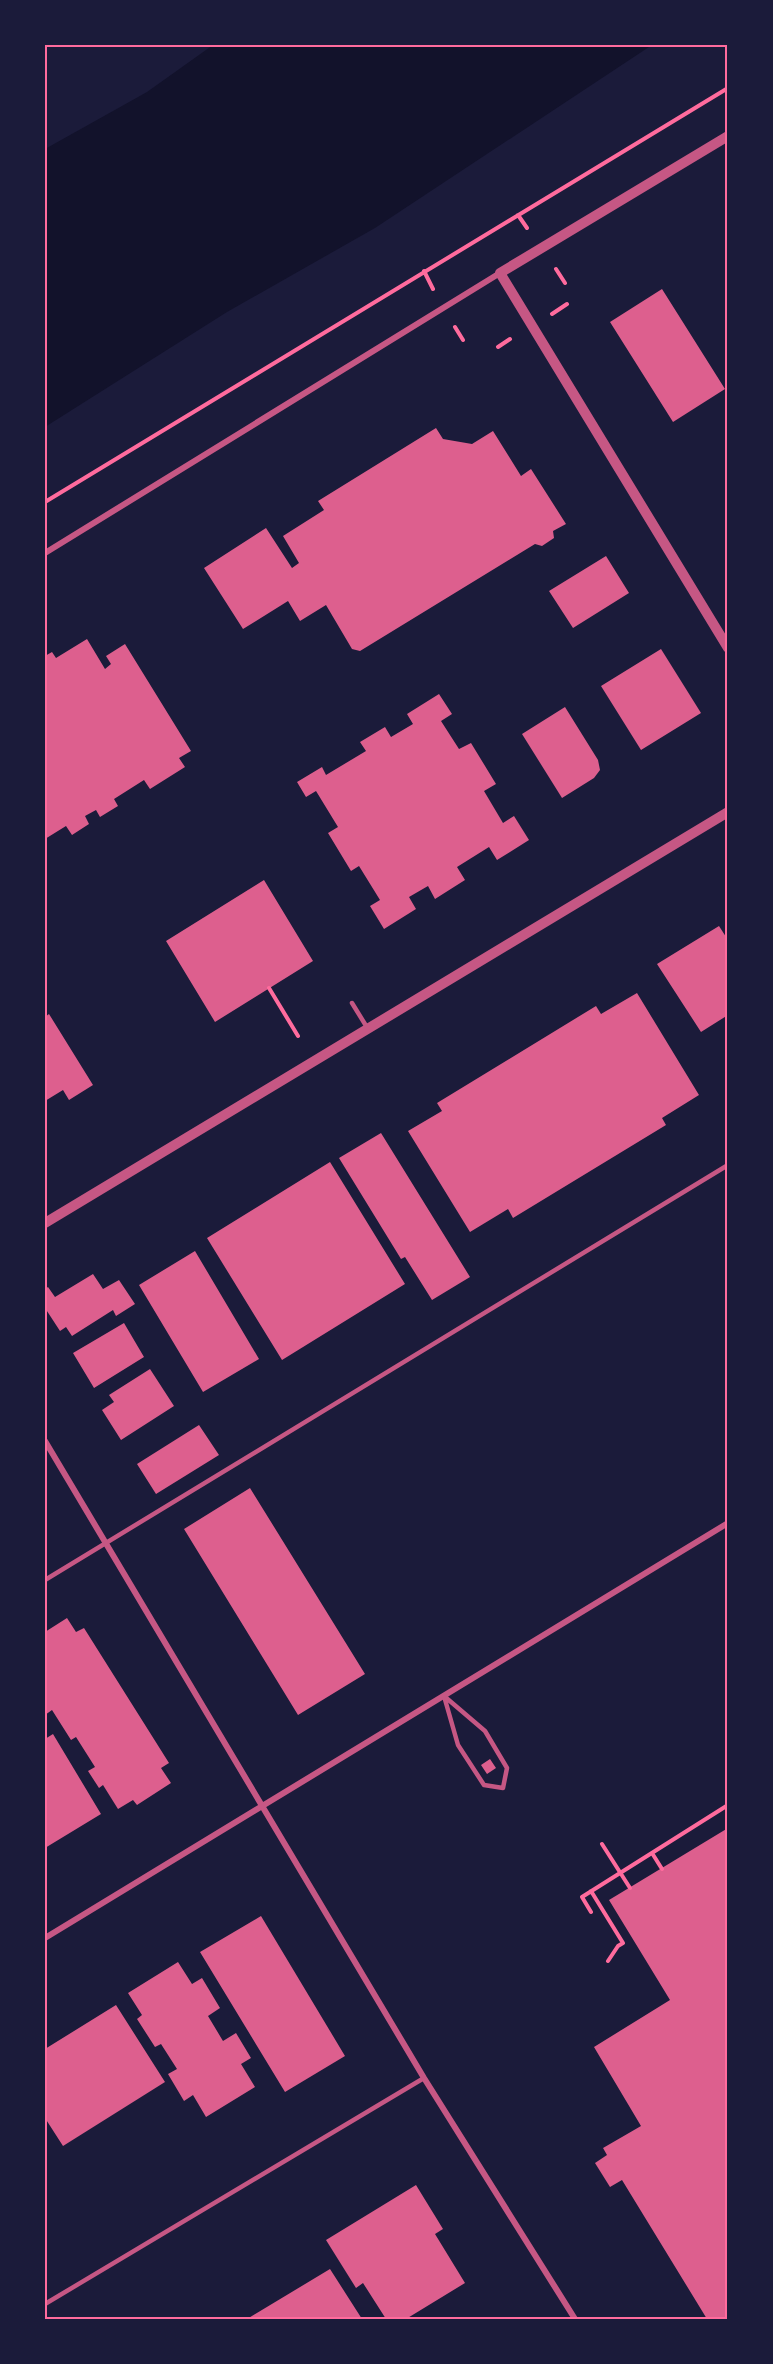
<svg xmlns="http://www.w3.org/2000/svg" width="773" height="2364" viewBox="0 0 773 2364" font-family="Commissioner,sans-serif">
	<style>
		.water { fill: #12122b }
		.building { fill: #dd5f8e }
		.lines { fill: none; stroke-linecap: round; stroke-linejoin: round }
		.path { stroke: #ff6b9d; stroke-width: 4 }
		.service { stroke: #c65784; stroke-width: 4.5 }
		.minor { stroke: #c65784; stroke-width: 6 }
		.tertiary { stroke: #c65784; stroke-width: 10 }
		.neatline { fill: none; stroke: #ff6b9d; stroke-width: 2 }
	</style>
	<rect width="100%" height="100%" fill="#1b1b3a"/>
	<path class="water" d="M213,45h439l-277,183 -148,84 -182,115v-278l102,-57z"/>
	<path class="building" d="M662,289l63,100 -52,33 -63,-100z
		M436,428l7,11 29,5 21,-13 28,45 10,-7 35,55 -13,7 1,7 -12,8 -7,-2 -175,107 -8,-2 -26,-44 -26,16 -12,-20 -45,28 -39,-61 62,-40 26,40 7,-5 -16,-27 41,-26 -6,-9z
		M606,556l23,37 -56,35 -24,-37z
		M87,639l18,30 6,-5 -5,-8 19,-12 66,107 -12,7 6,9 -35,22 -6,-9 -30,19 4,7 -18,11 -4,-7 -11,6 4,8 -17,11 -6,-9 -21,13v-183l7,-4 4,6z
		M661,649l40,64 -60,37 -40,-64z
		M439,694l13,20 -11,7 18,28 12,-6 25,41 -12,7 19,32 11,-7 15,24 -32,20 -8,-13 -32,20 8,13 -30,19 -7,-13 -19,11 7,12 -32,20 -14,-23 10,-6 -21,-34 -8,5 -23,-38 10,-6 -22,-36 -10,6 -9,-15 25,-15 4,8 40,-24 -6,-9 25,-15 6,10 22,-13 -6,-10z
		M565,707l33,53 2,10 -6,8 -32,20 -40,-64z
		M264,880l49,81 -98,61 -49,-81z
		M719,926l9,14v75l-27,17 -44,-68z
		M637,993l62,102 -37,23 4,7 -153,93 -5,-9 -38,23 -62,-101 34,-20 -5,-8 159,-97 5,8z
		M49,1014l44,71 -24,15 -6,-10 -18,11v-84z
		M381,1133l89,144 -38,23 -27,-43 -4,2 -62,-101z
		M330,1162l75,122 -123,76 -75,-122z
		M195,1251l64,108 -56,33 -64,-107z
		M93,1274l10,15 16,-9 16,24 -19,12 -3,-6 -41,26 -6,-9 -6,4 -15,-23v-19l3,-2 7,10z
		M124,1323l20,34 -50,31 -21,-35z
		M150,1369l24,37 -53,34 -19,-30 12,-8 -5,-7z
		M199,1425l20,30 -63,39 -19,-30z
		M250,1488l115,186 -67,41 -114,-186z
		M67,1618l9,14 8,-4 85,135 -8,5 10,15 -34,22 -4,-5 -15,9 -15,-24 -4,3 -11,-17 7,-4 -19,-30 -5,3 -19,-30 -7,5v-83z
		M53,1734l48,80 -56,34v-109z
		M490,1759l6,9 -9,6 -6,-9z
		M728,1828v491h-21l-85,-139 -12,7 -15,-24 12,-8 -4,-7 38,-22 -47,-79 76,-47 -61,-100z
		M261,1916l84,140 -60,36 -85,-140z
		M178,1962l14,22 10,-6 18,30 -12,8 15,25 13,-8 15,25 -10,6 14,23 -49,30 -13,-22 -9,6 -16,-27 9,-5 -16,-25 -6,3 -18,-28 5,-4 -14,-22z
		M116,2005l49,77 -102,64 -18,-28v-69z
		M416,2185l27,44 -8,5 30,49 -59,36h-20l-23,-36 -7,5 -30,-48z
		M330,2269l32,50h-115z"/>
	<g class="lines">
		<path class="path" d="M518,215l9,13
			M556,269l9,14
			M424,271l9,18
			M552,314l15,-10
			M455,327l8,13
			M498,347l12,-8
			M45,502l683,-414
			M269,988l29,48
			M602,1844l28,44
			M652,1853l10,16
			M591,1891l32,52 -5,3 -10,15
			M591,1912l-9,-15 146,-92"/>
		<path class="service" d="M352,1003l16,26
			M45,1580l683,-415
			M444,1696l41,35 22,37 -4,20 -19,-3 -26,-40z
			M45,2304l379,-226"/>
		<path class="minor" d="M45,553l455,-280
			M45,1441l379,637 151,241
			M45,1938l683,-415"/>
		<path class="tertiary" d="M728,136l-228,137 228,375
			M45,1223l683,-411"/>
	</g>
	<rect width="773" height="2364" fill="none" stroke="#1b1b3a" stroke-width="93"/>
	<rect x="46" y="46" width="680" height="2272" class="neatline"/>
</svg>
